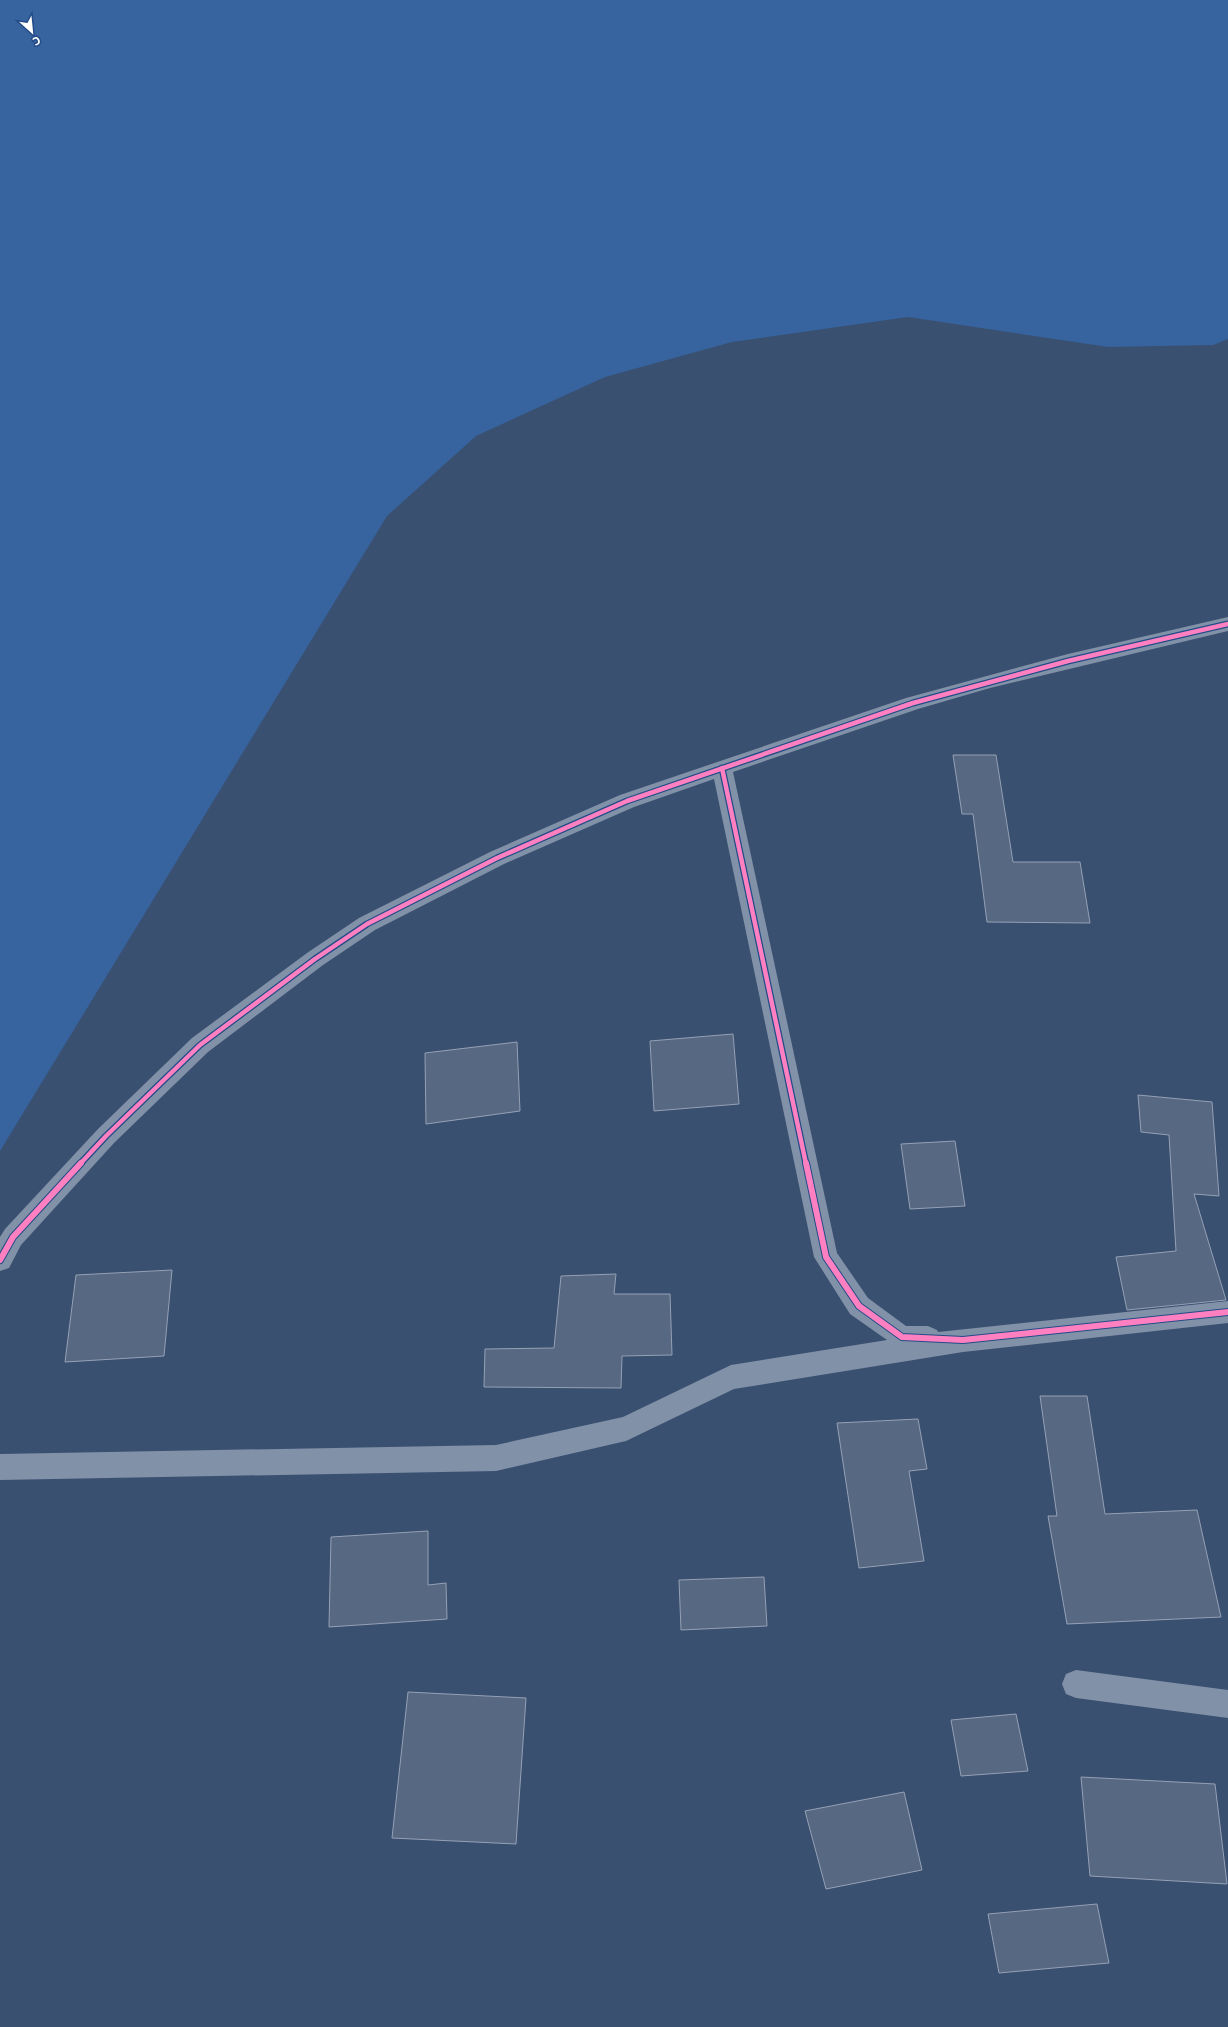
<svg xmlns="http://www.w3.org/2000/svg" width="1228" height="2027" viewBox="0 0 1228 2027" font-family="'Noto Sans',sans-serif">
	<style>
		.green { fill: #37639e }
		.building { fill: #566882; stroke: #95a1b4 }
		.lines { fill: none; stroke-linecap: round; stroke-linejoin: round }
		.minor { fill: #8191a7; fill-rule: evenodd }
		.cycleway-far1-casing { stroke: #234c88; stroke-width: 7 }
		.cycleway-casing { stroke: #234c88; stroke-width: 8 }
		.cycleway-far1 { stroke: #ff80c0; stroke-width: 4.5 }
		.cycleway { stroke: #ff80c0; stroke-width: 6 }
	</style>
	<rect width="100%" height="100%" fill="#3a5071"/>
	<path class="green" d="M0,0h1228v339l-15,6 -105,2 -200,-30 -176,25 -127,35 -129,59 -89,80 -387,635z"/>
	<path class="building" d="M953,755h43l17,107h67l10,61 -103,-1 -14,-108h-11z
		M733,1034l6,70 -85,7 -4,-70z
		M517,1042l3,69 -94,13 -1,-71z
		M1138,1095l74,7 7,94 -25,-2 32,106 -99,10 -11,-53 60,-6 -7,-116 -28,-3z
		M955,1141l10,65 -55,3 -9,-65z
		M172,1270l-8,86 -99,6 11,-87z
		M616,1274l-2,20h56l2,61 -50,1 -1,32 -137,-1 1,-38 69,-1 7,-72z
		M1040,1396h47l18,118 92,-4 24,107 -154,7 -19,-108h9z
		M918,1419l9,50 -18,2 15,90 -65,7 -22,-145z
		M428,1531v54l18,-2 1,36 -118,8 2,-90z
		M764,1577l3,49 -86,4 -2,-50z
		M408,1692l118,6 -10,146 -124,-6z
		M1016,1714l12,57 -67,5 -10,-56z
		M1081,1777l134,7 12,100 -137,-8z
		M904,1792l18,78 -96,19 -21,-78z
		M1097,1904l12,59 -110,10 -11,-59z"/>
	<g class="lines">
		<path class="minor" d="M1228,617v14l-238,57 -72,21 -185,63 104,481 31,45 38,28h22l9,4 1,2 290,-31v22l-265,29 -229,37 -108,52 -130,30 -496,9v-26l496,-9 127,-28 108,-52 156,-25 -37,-26 -36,-57 -100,-478 -80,28 -130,57 -129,66 -52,35 -115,87 -94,91 -93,102 -12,23 -9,3v-34l5,-8 93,-100 94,-91 115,-85 52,-35 131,-66 130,-57 286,-97 162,-44z
			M1076,1670l152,20v28l-152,-20 -10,-4 -4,-10 4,-10z"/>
		<g class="cycleway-far1-casing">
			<path id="cycleway-far1" d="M722,768l84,396
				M80,1164l26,-28 94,-91 115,-86 52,-35 130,-66 130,-57 286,-98 155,-42 160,-37"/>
		</g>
		<g class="cycleway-casing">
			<path id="cycleway" d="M806,1163l20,94 33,49 43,31 61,3 265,-28
				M0,1260l13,-23 68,-74"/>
		</g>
		<use href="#cycleway-far1" class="cycleway-far1"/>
		<use href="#cycleway" class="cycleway"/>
	</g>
	<g transform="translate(32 32) rotate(153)" stroke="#234c88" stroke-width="3" paint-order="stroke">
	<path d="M0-3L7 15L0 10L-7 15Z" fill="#ffffff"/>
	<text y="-6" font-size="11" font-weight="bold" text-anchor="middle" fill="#ffffff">С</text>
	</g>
</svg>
